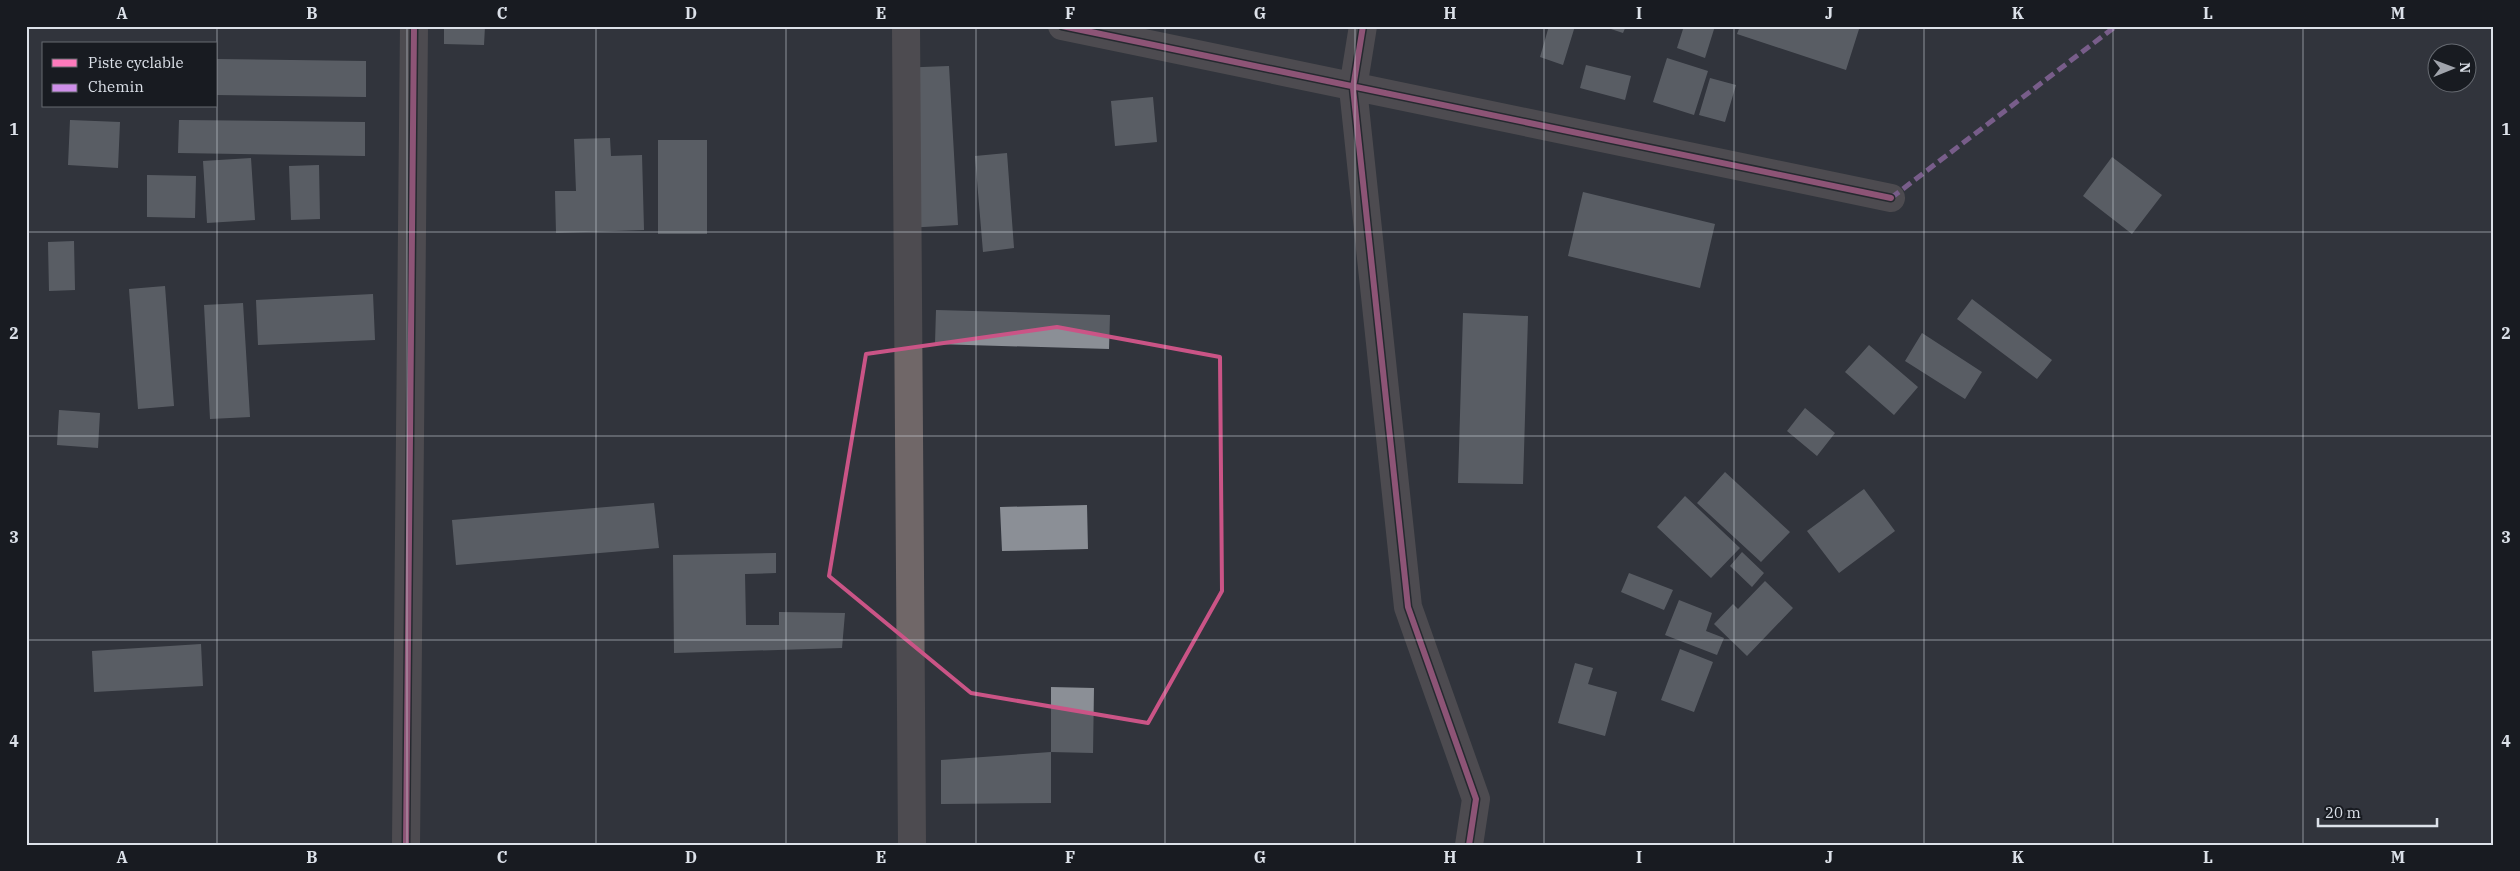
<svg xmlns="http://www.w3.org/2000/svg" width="2520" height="871" viewBox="0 0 2520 871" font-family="'IBM Plex Serif',serif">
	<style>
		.building { fill: #8b8f96 }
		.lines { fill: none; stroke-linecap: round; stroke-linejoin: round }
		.minor { stroke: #706768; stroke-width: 28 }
		.quiet { stroke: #ce8fe9; stroke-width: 5; stroke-dasharray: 10 5; stroke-linecap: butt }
		.cycleway-casing { stroke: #181b21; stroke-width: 9 }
		.cycleway { stroke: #fd7abc; stroke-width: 6 }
		.marked { fill: none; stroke: #ca5486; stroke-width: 4; stroke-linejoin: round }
		.grid { fill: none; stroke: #dce1e9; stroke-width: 1; stroke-opacity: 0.55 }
		.neatline { fill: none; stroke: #dce1e9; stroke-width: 2 }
		.grid-label { font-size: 16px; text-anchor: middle; font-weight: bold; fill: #dce1e9 }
	</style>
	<rect width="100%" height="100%" fill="#31343c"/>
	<path class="building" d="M444,26h41l-1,19 -40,-1z
		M1549,26h26l-12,39 -23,-8z
		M1602,26h24l-3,7z
		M1684,26h31l-10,32 -28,-10z
		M1740,26h120l-14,44 -109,-36z
		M1667,58l41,13 -14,44 -41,-13z
		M216,59l150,2v36l-150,-2z
		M1586,65l45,11 -6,24 -45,-12z
		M949,66l9,159 -52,3 -9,-160z
		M1710,78l26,7 -11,37 -26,-7z
		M1153,97l4,45 -42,4 -4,-45z
		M70,120l50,2 -2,46 -50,-3z
		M179,120l186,2v34l-187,-3z
		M610,138l1,18 31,-1 2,75 -88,3 -1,-42h21l-2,-52z
		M658,140h49v94h-49z
		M1007,153l7,95 -31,4 -8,-96z
		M2112,157l50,38 -30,39 -49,-38z
		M251,158l4,62 -48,3 -4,-62z
		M319,165l1,54 -29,1 -2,-54z
		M147,175l49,1 -1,42 -48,-1z
		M1583,192l132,32 -15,64 -132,-32z
		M74,241l1,49 -26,1 -1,-49z
		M165,286l9,120 -36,3 -9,-120z
		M373,294l2,46 -117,5 -2,-45z
		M1972,299l80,61 -15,19 -80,-60z
		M243,303l7,114 -40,2 -6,-114z
		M936,310l174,5 -1,34 -174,-5z
		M1463,313l65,3 -5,168 -65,-1z
		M1922,333l60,39 -17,27 -60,-38z
		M1869,345l49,42 -24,28 -49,-43z
		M1805,408l30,25 -18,23 -30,-25z
		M59,410l41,3 -2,35 -41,-3z
		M1725,472l65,60 -29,30 -64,-59z
		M1864,489l31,42 -56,42 -32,-42z
		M1685,496l55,52 -29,30 -54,-51z
		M654,503l5,45 -203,17 -4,-45z
		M1087,505l1,44 -86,2 -2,-44z
		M1742,552l22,21 -12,14 -22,-21z
		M776,553v20l-31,1 1,51h33v-13l66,1 -3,35 -168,5 -1,-98z
		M1629,573l44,17 -9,20 -43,-18z
		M1765,581l28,27 -46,48 -33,-32 19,-20 5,5z
		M1679,600l33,13 -6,18 18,7 -7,17 -52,-20z
		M201,644l2,42 -109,6 -2,-41z
		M1680,649l33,13 -19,50 -33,-12z
		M1575,663l18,5 -5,16 29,8 -12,44 -47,-13z
		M1051,687l43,1 -1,65 -42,-1v51l-110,1v-44l110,-8z"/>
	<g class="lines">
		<path class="minor" d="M906,26l6,819
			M1062,26l829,172
			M1363,26l-10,62 55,519 68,192 -7,46
			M406,845l8,-819"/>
		<path class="quiet" d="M1891,198l225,-172"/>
		<g class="cycleway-casing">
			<path id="cycleway" d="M1062,26l829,172
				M1363,26l-10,62 55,519 68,192 -7,46
				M406,845l8,-819"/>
		</g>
		<use href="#cycleway" class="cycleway"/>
	</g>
	<path d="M0 0H2520V871H0ZM1057,327l163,30 2,234 -74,132 -177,-30 -142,-117 37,-222z" fill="#31343c" fill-opacity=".55" fill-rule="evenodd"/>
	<path class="marked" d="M1057,327l163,30 2,234 -74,132 -177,-30 -142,-117 37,-222z"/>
	<path class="grid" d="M217,26v819M407,26v819M596,26v819M786,26v819M976,26v819M1165,26v819M1355,26v819M1544,26v819M1734,26v819M1924,26v819M2113,26v819M2303,26v819M26,232h2468M26,436h2468M26,640h2468"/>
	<rect width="2520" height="871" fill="none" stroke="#181b21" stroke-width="55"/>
	<rect x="42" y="42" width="175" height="65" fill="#181b21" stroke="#666a71"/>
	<rect x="52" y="59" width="25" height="8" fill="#fd7abc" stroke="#666a71"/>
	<text x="88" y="68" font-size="15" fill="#dce1e9">Piste cyclable</text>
	<rect x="52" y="84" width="25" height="8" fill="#ce8fe9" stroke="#666a71"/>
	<text x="88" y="92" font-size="15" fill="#dce1e9">Chemin</text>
	<g transform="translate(2452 68) rotate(89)"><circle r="24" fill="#181b21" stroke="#666a71"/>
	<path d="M0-4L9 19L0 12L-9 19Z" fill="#a0a4ac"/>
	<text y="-8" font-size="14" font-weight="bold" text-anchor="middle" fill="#dce1e9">N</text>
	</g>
	<path d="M2318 818v8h119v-8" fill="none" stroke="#dce1e9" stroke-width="2.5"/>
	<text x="2325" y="818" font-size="15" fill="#dce1e9" stroke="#181b21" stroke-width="4" paint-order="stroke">20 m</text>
	<rect x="28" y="28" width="2464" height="816" class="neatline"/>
	<g class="grid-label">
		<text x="122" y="19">A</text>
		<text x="312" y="19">B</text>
		<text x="502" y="19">C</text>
		<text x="691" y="19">D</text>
		<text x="881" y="19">E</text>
		<text x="1070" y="19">F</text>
		<text x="1260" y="19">G</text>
		<text x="1450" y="19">H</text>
		<text x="1639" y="19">I</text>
		<text x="1829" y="19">J</text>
		<text x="2018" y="19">K</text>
		<text x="2208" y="19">L</text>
		<text x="2398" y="19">M</text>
		<text x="14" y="135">1</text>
		<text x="2506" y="135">1</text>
		<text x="14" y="339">2</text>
		<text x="2506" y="339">2</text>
		<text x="14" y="543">3</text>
		<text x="2506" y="543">3</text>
		<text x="14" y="747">4</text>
		<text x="2506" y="747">4</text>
		<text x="122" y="863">A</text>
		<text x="312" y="863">B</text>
		<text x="502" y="863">C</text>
		<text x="691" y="863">D</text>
		<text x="881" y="863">E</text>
		<text x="1070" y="863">F</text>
		<text x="1260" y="863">G</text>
		<text x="1450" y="863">H</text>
		<text x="1639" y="863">I</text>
		<text x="1829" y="863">J</text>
		<text x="2018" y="863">K</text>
		<text x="2208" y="863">L</text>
		<text x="2398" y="863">M</text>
	</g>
</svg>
